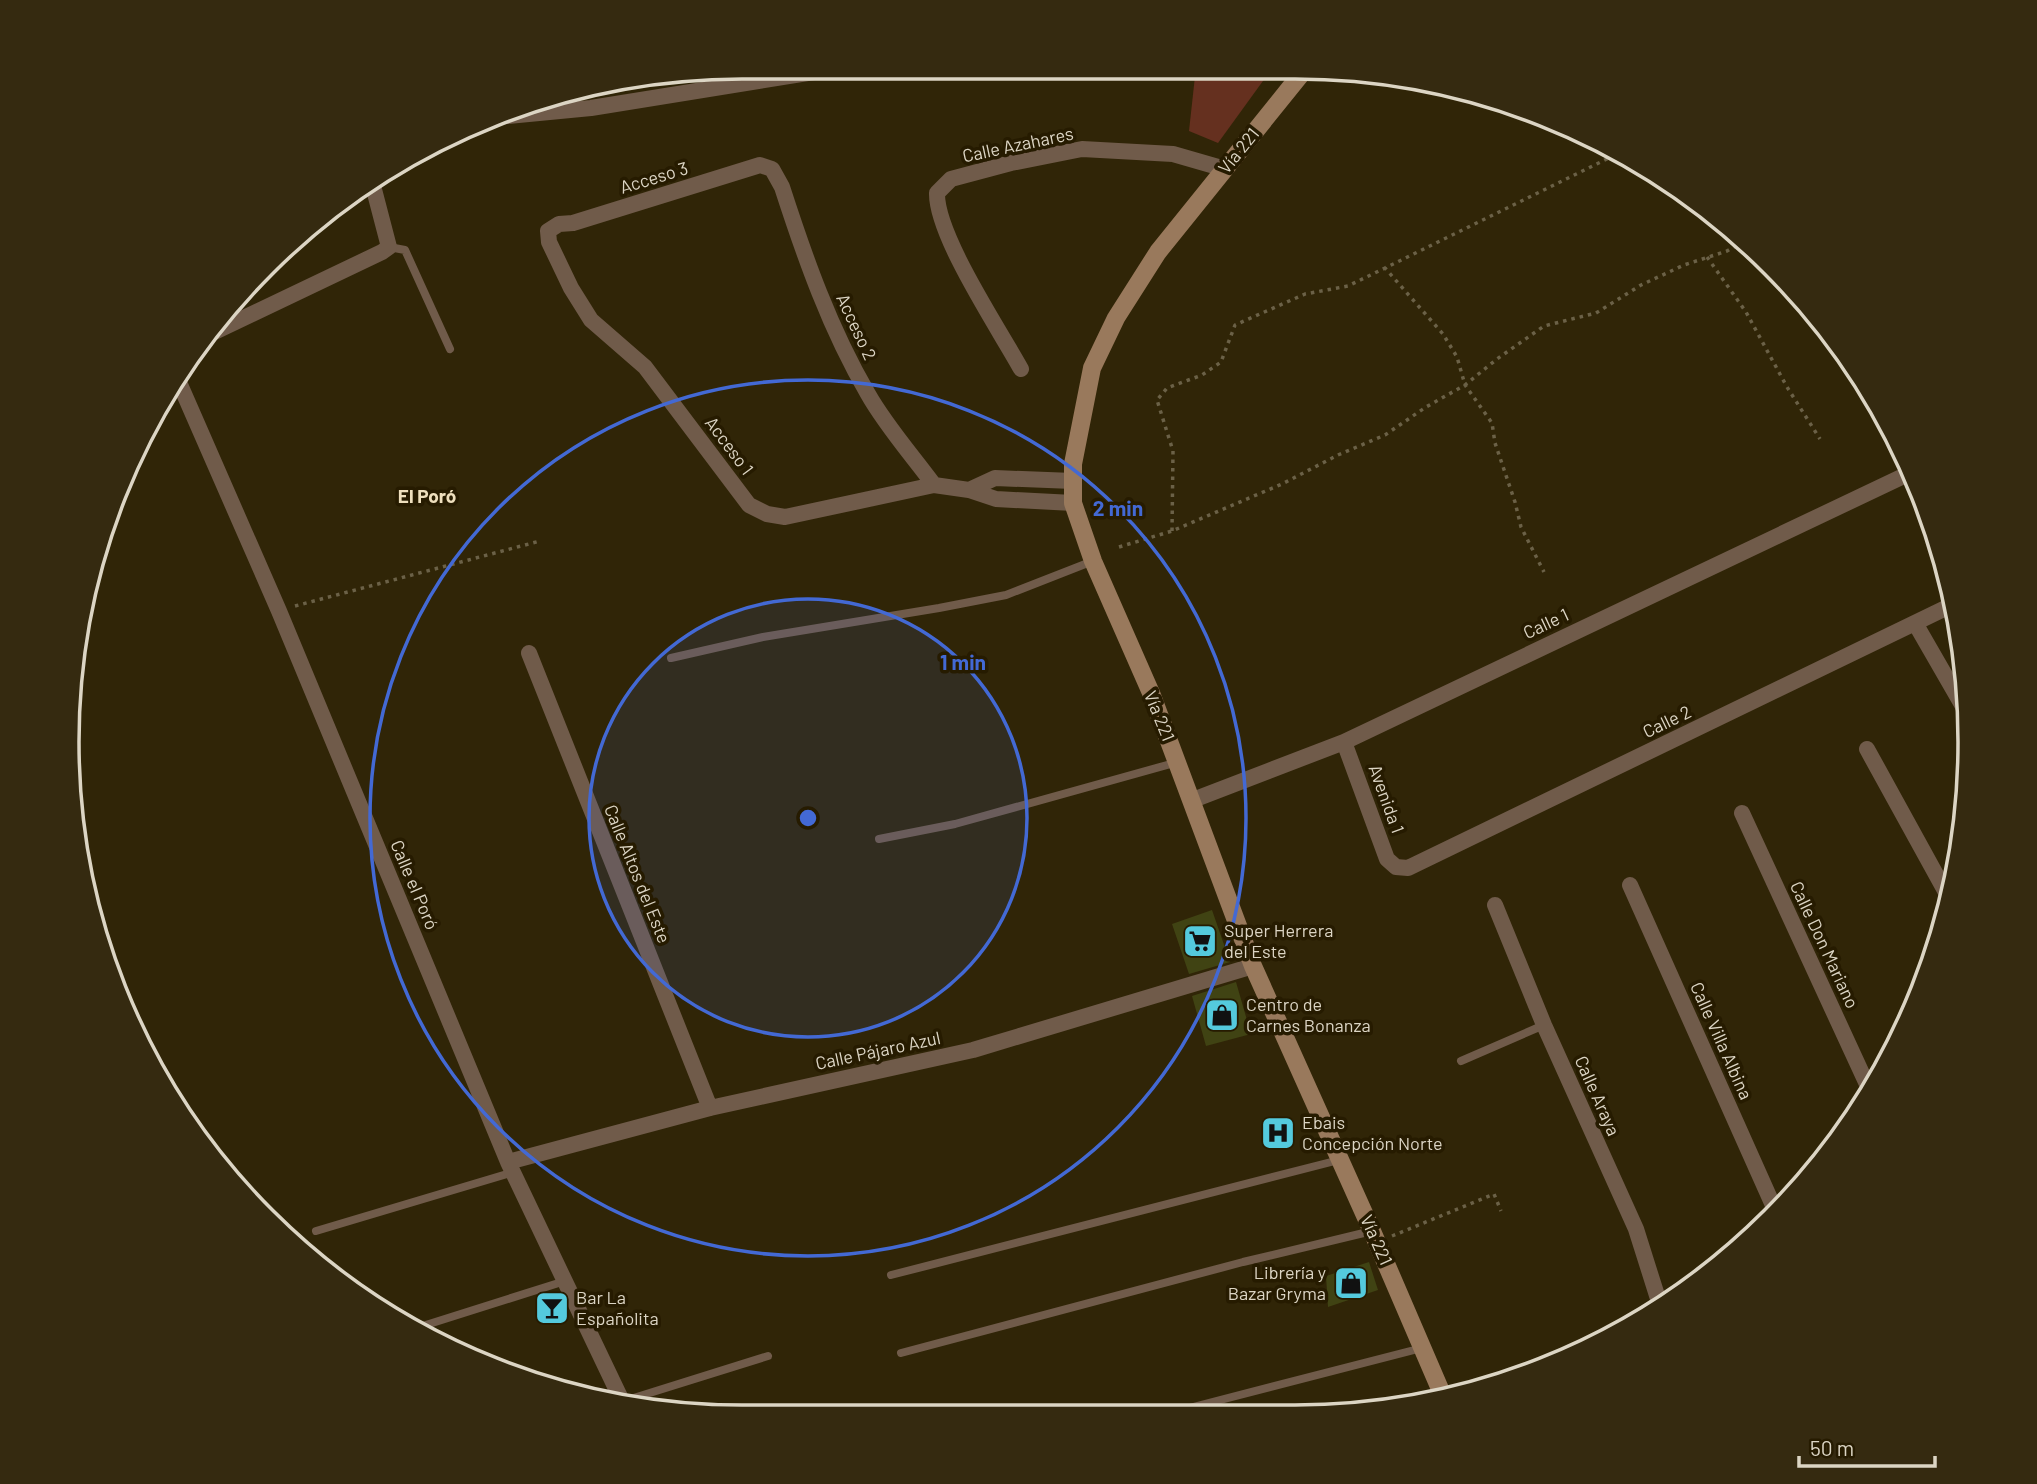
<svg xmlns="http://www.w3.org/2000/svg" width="2037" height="1484" viewBox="0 0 2037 1484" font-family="Barlow,sans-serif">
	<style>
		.green { fill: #65301f }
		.building { fill: #404313 }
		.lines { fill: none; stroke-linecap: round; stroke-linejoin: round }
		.path { stroke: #6b6147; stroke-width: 3.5; stroke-dasharray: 3.5 5; stroke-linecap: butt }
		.lane { stroke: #705b4a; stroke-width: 8 }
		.street { stroke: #705b4a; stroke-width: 16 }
		.secondary { stroke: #99795c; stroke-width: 18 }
		.ring { fill: none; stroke: #4369d4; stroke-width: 3.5 }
		.labels { text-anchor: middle; stroke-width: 7; stroke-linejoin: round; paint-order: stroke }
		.street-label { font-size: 18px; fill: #dcd5c4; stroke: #261b00 }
		.poi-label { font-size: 18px; fill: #dcd5c4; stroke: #261b00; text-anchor: start }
		.neighbourhood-label { font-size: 19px; font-weight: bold; fill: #eedfbd; stroke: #261b00 }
		.rim { fill: none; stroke: #dcd5c4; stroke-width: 3.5 }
		.centre { fill: #4369d4; stroke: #261b00; stroke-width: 3.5 }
		.ring-label { font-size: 21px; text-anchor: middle; font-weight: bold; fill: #4369d4; stroke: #261b00; stroke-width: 7; stroke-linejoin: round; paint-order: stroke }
	</style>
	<rect width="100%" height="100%" fill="#302507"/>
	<path class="green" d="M1196,67h77l-55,76 -29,-12z"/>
	<path class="building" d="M1212,910l18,52 -41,12 -17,-50z
		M1236,982l15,52 -45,12 -14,-50z
		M1369,1262l9,28 -50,17 -2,-31z"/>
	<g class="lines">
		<path class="path" d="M1615,155l-230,113 58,66 14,23 8,28 32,-26 47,-33 52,-13 45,-28 43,-20 43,-14 12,-7
			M1707,257l39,55 41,75 33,52
			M1172,531l1,-80 -16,-51 10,-12 35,-13 19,-13 14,-37 70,-31 43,-8 37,-18
			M1119,547l53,-16 110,-47 56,-29 47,-20 41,-28 39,-22 27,38 3,20 20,59 6,25 23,45
			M295,606l245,-65
			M1392,1236l102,-42 7,17"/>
		<path class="lane" d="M389,247l16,3 45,99
			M671,658l92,-21 176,-29 67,-13 87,-34
			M879,839l76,-15 223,-62
			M1461,1061l83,-36
			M316,1231l198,-59
			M891,1275l448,-115
			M410,1330l155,-49
			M901,1353l342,-91 129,-31
			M624,1401l144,-45
			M1170,1413l252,-65"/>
		<path class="street" d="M508,116l83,-8 254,-41
			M208,335l174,-83 7,-5 -18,-69
			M1021,369c-22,-40 -85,-134 -84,-176l14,-14 60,-16 71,-14 91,5 52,15
			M178,380l101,231 229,551 114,239
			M934,485c-22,-30 -48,-59 -66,-91 -38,-65 -63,-136 -86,-207l-10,-18 -12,-4 -187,58 -14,1 -11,7 1,11 22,46 20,32 54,47 104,138 18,9 18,3 149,-32 35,5 27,9 77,4
			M969,490l26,-12 78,3
			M1915,623l53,92
			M529,653l181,455
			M1344,742l43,117 9,8 12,1 546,-264
			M1867,749l82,149
			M1193,800l151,-58 568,-270
			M1742,813l129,280
			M1630,885l146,327
			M1495,905l49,120 92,204 24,76
			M508,1162l202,-54 263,-58 280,-84"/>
		<path class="secondary" d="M1306,68l-148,184 -42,66 -24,50 -19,96v39l20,58 58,132 102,273 119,265 71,165"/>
	</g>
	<circle cx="808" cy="818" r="219" fill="#4369d4" fill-opacity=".12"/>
	<g class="ring">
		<circle cx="808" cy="818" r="219"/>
		<circle cx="808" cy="818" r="438"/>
	</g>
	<defs>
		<g id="supermarket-square" transform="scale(1.75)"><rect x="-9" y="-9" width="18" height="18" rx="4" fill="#54cadd" stroke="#261b00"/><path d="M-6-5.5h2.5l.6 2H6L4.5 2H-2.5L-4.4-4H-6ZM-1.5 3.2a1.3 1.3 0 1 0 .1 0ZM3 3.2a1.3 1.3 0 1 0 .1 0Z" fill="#111"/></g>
		<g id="shop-square" transform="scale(1.75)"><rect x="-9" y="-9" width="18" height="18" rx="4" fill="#54cadd" stroke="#261b00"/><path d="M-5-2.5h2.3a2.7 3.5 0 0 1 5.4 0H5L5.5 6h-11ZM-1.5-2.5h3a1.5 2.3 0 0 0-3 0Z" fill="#111"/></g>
		<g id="hospital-square" transform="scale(1.75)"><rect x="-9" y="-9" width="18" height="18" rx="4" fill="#54cadd" stroke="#261b00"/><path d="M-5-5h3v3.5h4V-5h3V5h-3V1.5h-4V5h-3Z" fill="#111"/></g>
		<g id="bar-square" transform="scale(1.75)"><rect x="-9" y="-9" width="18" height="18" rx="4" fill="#54cadd" stroke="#261b00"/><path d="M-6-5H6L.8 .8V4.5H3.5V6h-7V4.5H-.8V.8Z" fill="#111"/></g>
	</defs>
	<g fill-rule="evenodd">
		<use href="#supermarket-square" x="1200" y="941"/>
		<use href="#shop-square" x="1222" y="1015"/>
		<use href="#hospital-square" x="1278" y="1133"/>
		<use href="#shop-square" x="1351" y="1283"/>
		<use href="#bar-square" x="552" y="1308"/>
	</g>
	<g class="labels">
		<g class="street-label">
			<text transform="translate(1018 145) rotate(-12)" y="6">Calle Azahares</text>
			<text transform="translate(1239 151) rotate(-51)" y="6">Vía 221</text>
			<text transform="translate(654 178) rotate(-17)" y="6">Acceso 3</text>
			<text transform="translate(856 327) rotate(65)" y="6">Acceso 2</text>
			<text transform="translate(729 446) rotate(53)" y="6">Acceso 1</text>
			<text transform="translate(1546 624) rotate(-25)" y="6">Calle 1</text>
			<text transform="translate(1159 716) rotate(68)" y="6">Vía 221</text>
			<text transform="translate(1667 722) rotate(-26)" y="6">Calle 2</text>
			<text transform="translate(1386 799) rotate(70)" y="6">Avenida 1</text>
			<text transform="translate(637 874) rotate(68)" y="6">Calle Altos del Este</text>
			<text transform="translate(414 885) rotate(67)" y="6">Calle el Poró</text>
			<text transform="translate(1824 945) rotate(65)" y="6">Calle Don Mariano</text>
			<text transform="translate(1721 1041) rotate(66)" y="6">Calle Villa Albina</text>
			<text transform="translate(878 1051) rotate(-12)" y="6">Calle Pájaro Azul</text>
			<text transform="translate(1597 1096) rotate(66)" y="6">Calle Araya</text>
			<text transform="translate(1376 1240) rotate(66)" y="6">Vía 221</text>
		</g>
		<g class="poi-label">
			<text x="1224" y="937">Super Herrera<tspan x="1224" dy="21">del Este</tspan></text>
			<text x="1246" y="1011">Centro de<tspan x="1246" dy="21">Carnes Bonanza</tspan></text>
			<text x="1302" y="1129">Ebais<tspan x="1302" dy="21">Concepción Norte</tspan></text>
			<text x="1326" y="1279" text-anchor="end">Librería y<tspan x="1326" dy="21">Bazar Gryma</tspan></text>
			<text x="576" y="1304">Bar La<tspan x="576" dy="21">Españolita</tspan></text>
		</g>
		<g class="neighbourhood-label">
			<text x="427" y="503">El Poró</text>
		</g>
	</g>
	<path d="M0 0H2037V1484H0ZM742 79H1295A663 663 0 0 1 1958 742V742A663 663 0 0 1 1295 1405H742A663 663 0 0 1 79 742V742A663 663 0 0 1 742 79Z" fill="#352a10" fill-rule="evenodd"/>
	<path class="rim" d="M742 79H1295A663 663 0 0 1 1958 742V742A663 663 0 0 1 1295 1405H742A663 663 0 0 1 79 742V742A663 663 0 0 1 742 79Z"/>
	<circle cx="808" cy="818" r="10" class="centre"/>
	<g class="ring-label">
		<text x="1118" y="516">2 min</text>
		<text x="963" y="670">1 min</text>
	</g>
	<path d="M1799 1456v10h136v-10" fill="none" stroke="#dcd5c4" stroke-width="3.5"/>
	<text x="1810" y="1456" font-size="21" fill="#dcd5c4" stroke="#261b00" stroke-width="5" paint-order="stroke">50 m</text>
</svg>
